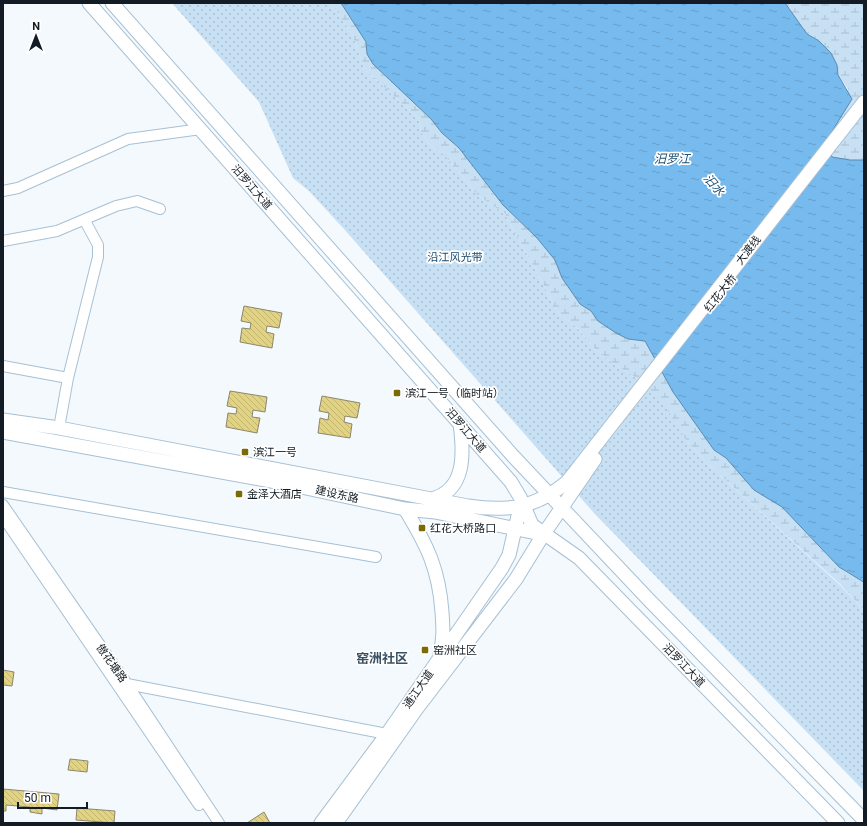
<svg xmlns="http://www.w3.org/2000/svg" width="867" height="826" viewBox="0 0 867 826" font-family="Roboto,'Noto Sans SC',sans-serif">
	<style>
		.wetland { fill: url(#wetland-marsh) }
		.park { fill: url(#park-dots) }
		.water { fill: url(#water-ripples); stroke: #598bb1 }
		.building { fill: url(#building-back-hatch); stroke: #8c876c }
		.lines { fill: none; stroke-linecap: round; stroke-linejoin: round }
		.minor-casing { stroke: #a7c0d4; stroke-width: 12 }
		.major-casing { stroke: #a7c0d4; stroke-width: 15 }
		.minor { stroke: #fff; stroke-width: 10 }
		.major { stroke: #fff; stroke-width: 13 }
		.poi-dot { fill: #7b6b04; stroke: #fff; stroke-width: 1.5 }
		.labels { text-anchor: middle; stroke-width: 3.5; stroke-linejoin: round; paint-order: stroke }
		.street-label { font-size: 11px; fill: #131c24; stroke: #fff }
		.park-label { font-size: 11px; fill: #1c4d71; stroke: #fff }
		.poi-label { font-size: 11px; fill: #131c24; stroke: #fff; text-anchor: start }
		.water-label { font-size: 12px; font-style: italic; fill: #1e4f72; stroke: #fff }
		.quarter-label { font-size: 13px; font-weight: bold; fill: #3b5163; stroke: #fff }
	</style>
	<defs>
		<pattern id="wetland-marsh" width="20" height="14" patternUnits="userSpaceOnUse"><rect width="20" height="14" fill="#c8e0f4"/><path d="M1 5h8M5 5V1M11 12h8M15 12V8" fill="none" stroke="#abc0d1"/></pattern>
		<pattern id="park-dots" width="8" height="8" patternUnits="userSpaceOnUse"><rect width="8" height="8" fill="#c8e0f4"/><path d="M2 2h.1M6 6h.1" fill="none" stroke="#abc0d1" stroke-width="1.8" stroke-linecap="round"/></pattern>
		<pattern id="water-ripples" width="26" height="14" patternUnits="userSpaceOnUse"><rect width="26" height="14" fill="#77baee"/><path d="M2 4q2-2 4 0t4 0M15 11q2-2 4 0t4 0" fill="none" stroke="#669fcc"/></pattern>
		<pattern id="building-back-hatch" width="6" height="6" patternUnits="userSpaceOnUse"><rect width="6" height="6" fill="#e2d383"/><path d="M-1 5l2 2M0 0l6 6M5-1l2 2" fill="none" stroke="#c1b571"/></pattern>
	</defs>
	<rect width="100%" height="100%" fill="#f3f9fd"/>
	<path class="wetland" d="M331,3h10l25,39 1,12 64,65 11,14 17,15 44,57 34,33 18,22 7,18 18,26 11,7 7,10 30,18 17,2 28,51 41,58 12,8 12,14 44,35 64,65 17,9 1,29 -24,-26 -130,-118 -23,-24 -46,-61 -29,-18 -17,-14 -18,-21 -18,-14 -54,-100 -28,-19 -22,-28 -12,-13 -14,-10 -8,-12 -2,-13 -54,-49 -13,-36z
		M785,3h79v157h-14l-18,-3 -6,-16 22,-52 -10,-14 -1,-10 -18,-24 -12,-7z"/>
	<path class="park" d="M172,3h159l21,31 13,36 54,49 2,13 8,12 14,10 12,13 22,28 28,19 54,100 18,14 18,21 17,14 29,18 24,25 22,36 23,24 130,119 24,25v181l-270,-278 -250,-284 -35,-38 -16,-13 -34,-76z"/>
	<path class="water" d="M341,3h444l22,31 12,7 12,12 6,12 1,10 14,24 -26,42 6,16 18,3h14v423l-2,-2 -23,-14 -57,-60 -28,-17 -28,-32 -12,-8 -41,-58 -28,-51 -17,-2 -12,-6 -18,-12 -7,-10 -11,-7 -18,-26 -7,-18 -18,-22 -34,-33 -44,-57 -17,-15 -11,-14 -58,-55 -6,-10 -1,-12z"/>
	<path class="building" d="M244,306l38,7 -3,15 -12,-2 -1,6 8,2 -2,14 -32,-6 2,-14 8,1 1,-6 -10,-2z
		M230,391l37,6 -2,15 -12,-2 -1,7 8,1 -3,15 -31,-6 2,-14 8,1 1,-6 -10,-2z
		M322,396l38,7 -3,15 -12,-2 -1,6 8,2 -2,14 -32,-5 2,-15 8,2 1,-7 -10,-2z
		M3,670l11,2 -2,14 -9,-1z
		M70,759l18,2 -1,11 -19,-2z
		M3,789l56,5 -2,16 -15,-2v6l-12,-2v-5l-24,-2v6h-3z
		M77,808l38,3 -1,12 -38,-3z
		M264,812l6,11h-23z"/>
	<g class="lines">
		<g class="minor-casing">
			<path id="minor" d="M3,191l15,-3 110,-49 73,-10
				M3,241l54,-10 59,-25 21,-5 23,8
				M3,366l65,12
				M59,428l9,-50 30,-121v-12l-13,-24
				M3,492l373,65
				M3,505l124,179 92,139
				M3,517l196,288
				M127,684l260,50 4,3"/>
		</g>
		<g class="major-casing">
			<path id="major" d="M89,3l422,479 9,15 12,28 47,33 259,265
				M112,3l401,453 137,145 214,219
				M3,420l56,8 409,78c39,6 68,2 99,-24l297,-380
				M3,432l284,52 118,25 30,3 106,22
				M431,499c35,-8 33,-46 29,-75
				M405,509c22,36 34,60 37,103 1,15 2,27 -2,40
				M321,823l66,-89 115,-166 7,-13 9,-39 5,-10
				M336,823l82,-116 98,-128 27,-44 52,-76"/>
		</g>
		<use href="#minor" class="minor"/>
		<use href="#major" class="major"/>
	</g>
	<g class="poi-dot">
		<rect x="393" y="389" width="8" height="8" rx="2"/>
		<rect x="241" y="448" width="8" height="8" rx="2"/>
		<rect x="235" y="490" width="8" height="8" rx="2"/>
		<rect x="418" y="524" width="8" height="8" rx="2"/>
		<rect x="421" y="646" width="8" height="8" rx="2"/>
	</g>
	<g class="labels">
		<g class="street-label">
			<text transform="translate(252 187) rotate(49)" y="4">汨罗江大道</text>
			<text transform="translate(748 250) rotate(-52)" y="4">大渡线</text>
			<text transform="translate(720 293) rotate(-52)" y="4">红花大桥</text>
			<text transform="translate(466 430) rotate(49)" y="4">汨罗江大道</text>
			<text transform="translate(337 494) rotate(12)" y="4">建设东路</text>
			<text transform="translate(112 663) rotate(55)" y="4">傲花塘路</text>
			<text transform="translate(684 665) rotate(46)" y="4">汨罗江大道</text>
			<text transform="translate(418 689) rotate(-55)" y="4">通江大道</text>
		</g>
		<g class="park-label">
			<text x="455" y="261">沿江风光带</text>
		</g>
		<g class="poi-label">
			<text x="405" y="397">滨江一号（临时站）</text>
			<text x="253" y="456">滨江一号</text>
			<text x="247" y="498">金泽大酒店</text>
			<text x="430" y="532">红花大桥路口</text>
			<text x="433" y="654">窑洲社区</text>
		</g>
		<g class="water-label">
			<text x="672" y="163">汨罗江</text>
			<text transform="translate(714 185) rotate(49)" y="4">汨水</text>
		</g>
		<g class="quarter-label">
			<text x="382" y="663">窑洲社区</text>
		</g>
	</g>
	<rect width="867" height="826" fill="none" stroke="#131c24" stroke-width="8"/>
	<g transform="translate(36 36)" stroke="#ffffff" stroke-width="3" paint-order="stroke">
	<path d="M0-3L7 15L0 10L-7 15Z" fill="#131c24"/>
	<text y="-6" font-size="11" font-weight="bold" text-anchor="middle" fill="#131c24">N</text>
	</g>
	<path d="M18 802v6h69v-6" fill="none" stroke="#131c24" stroke-width="2"/>
	<text x="24" y="802" font-size="12" fill="#131c24" stroke="#ffffff" stroke-width="3" paint-order="stroke">50 m</text>
</svg>
